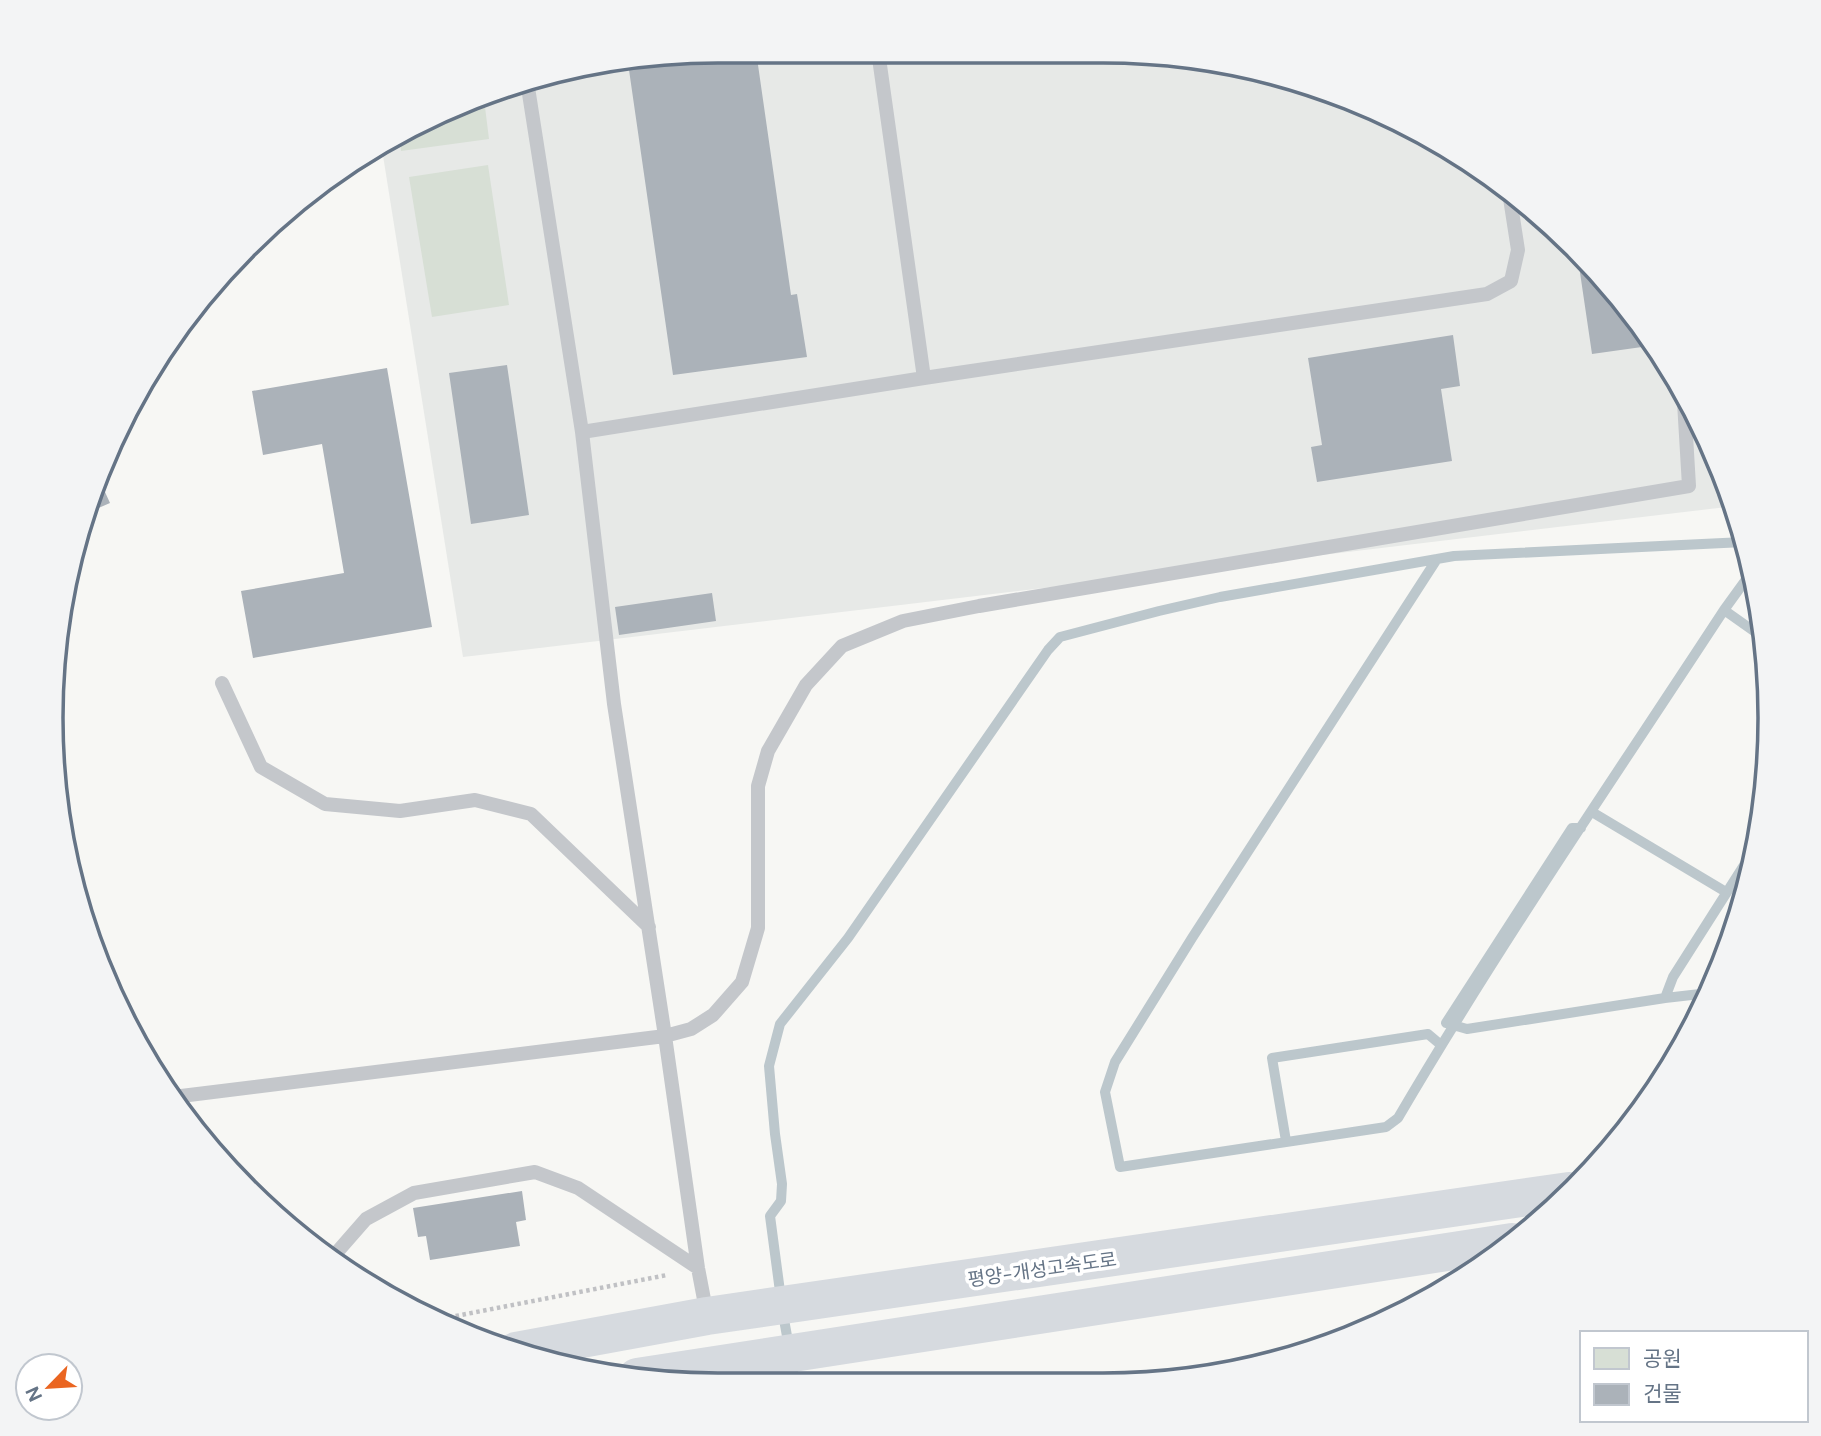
<svg xmlns="http://www.w3.org/2000/svg" width="1821" height="1436" viewBox="0 0 1821 1436" font-family="'DM Sans','Noto Sans KR',sans-serif">
	<style>
		.built { fill: #e7e9e7 }
		.green { fill: #d7dfd5 }
		.lines { fill: none; stroke-linecap: round; stroke-linejoin: round }
		.stream { stroke: #bcc7cc; stroke-width: 10 }
		.building { fill: #abb2b9 }
		.path { stroke: #c0c1c4; stroke-width: 4.5; stroke-dasharray: 3.5 3.5; stroke-linecap: butt }
		.lane { stroke: #c4c7cb; stroke-width: 14 }
		.highway { stroke: #d6dadf; stroke-width: 38 }
		.labels { text-anchor: middle; stroke-width: 7; stroke-linejoin: round; paint-order: stroke }
		.street-label { font-size: 19px; fill: #657486; stroke: #fff }
		.rim { fill: none; stroke: #657486; stroke-width: 3.5 }
	</style>
	<rect width="100%" height="100%" fill="#f7f7f4"/>
	<path class="built" d="M718,51l428,1 172,34 119,54 106,76 138,169 54,121 -1272,151 -82,-514 165,-70z"/>
	<path class="green" d="M484,99l5,40 -88,12 -2,-17z
		M488,165l21,140 -77,12 -23,-140z"/>
	<g class="lines">
		<path class="stream" d="M1437,559l-245,379 -77,124 -10,30 15,75 266,-40 12,-9c102,-174 216,-340 326,-508l21,-29 7,-5
			M1724,610l41,29
			M1592,812l134,80
			M1581,828h-9l-126,195 21,6 198,-31 44,-5
			M1665,998l8,-21 82,-129
			M1286,1141l-14,-83 156,-24 13,11
			M781,1299l-11,-83 11,-15 1,-17 -7,-50 -6,-68 11,-42 68,-86 200,-288 12,-13 99,-26 61,-14 234,-41 290,-14
			M783,1314l6,33
			M791,1362l3,17 3,6"/>
	</g>
	<path class="building" d="M718,51h38l35,244 6,-1 10,63 -134,18 -45,-312z
		M1578,259l3,3 68,84 -57,8z
		M1453,335l7,51 -19,3 11,72 -135,21 -6,-35 11,-2 -14,-87z
		M507,365l22,150 -58,9 -22,-151z
		M387,368l45,259 -179,31 -12,-67 103,-18 -22,-129 -59,11 -11,-64z
		M100,481l10,22 -23,10z
		M712,593l4,28 -97,14 -4,-28z
		M522,1191l4,29 -10,2 4,24 -90,14 -4,-24 -8,1 -5,-29z"/>
	<g class="lines">
		<path class="path" d="M435,1320l232,-45"/>
		<path class="lane" d="M878,51l46,327
			M527,81l55,351 32,272 51,332 33,232 9,47
			M582,432l342,-54 563,-84 24,-13 7,-31 -9,-58
			M222,683l39,84 64,37 75,7 75,-11 56,14 118,113
			M173,1097l492,-61 26,-7 22,-14 29,-33 16,-54v-142l10,-35 38,-66 36,-39 61,-25 76,-15 710,-120 -5,-84 5,-1
			M331,1259l35,-40 48,-26 121,-21 43,16 120,80"/>
		<path class="highway" d="M516,1351l191,-35 862,-125
			M637,1377l875,-135"/>
	</g>
	<g class="labels">
		<g class="street-label">
			<text transform="translate(1042 1269) rotate(-8)" y="7">평양-개성고속도로</text>
		</g>
	</g>
	<path d="M0 0H1821V1436H0ZM718 63H1103A655 655 0 0 1 1758 718V718A655 655 0 0 1 1103 1373H718A655 655 0 0 1 63 718V718A655 655 0 0 1 718 63Z" fill="#f3f4f5" fill-rule="evenodd"/>
	<path class="rim" d="M718 63H1103A655 655 0 0 1 1758 718V718A655 655 0 0 1 1103 1373H718A655 655 0 0 1 63 718V718A655 655 0 0 1 718 63Z"/>
	<rect x="1580" y="1331" width="228" height="91" fill="#ffffff" stroke="#c1c7cf" stroke-width="2"/>
	<rect x="1594" y="1348" width="35" height="21" fill="#d7dfd5" stroke="#c1c7cf" stroke-width="2"/>
	<text x="1643" y="1366" font-size="21" fill="#657486">공원</text>
	<rect x="1594" y="1384" width="35" height="21" fill="#abb2b9" stroke="#c1c7cf" stroke-width="2"/>
	<text x="1643" y="1401" font-size="21" fill="#657486">건물</text>
	<g transform="translate(49 1387) rotate(245)"><circle r="33" fill="#ffffff" stroke="#c1c7cf" stroke-width="2"/>
	<path d="M0-5L12 26L0 18L-12 26Z" fill="#ea6521"/>
	<text y="-10" font-size="19" font-weight="bold" text-anchor="middle" fill="#657486">N</text>
	</g>
</svg>
